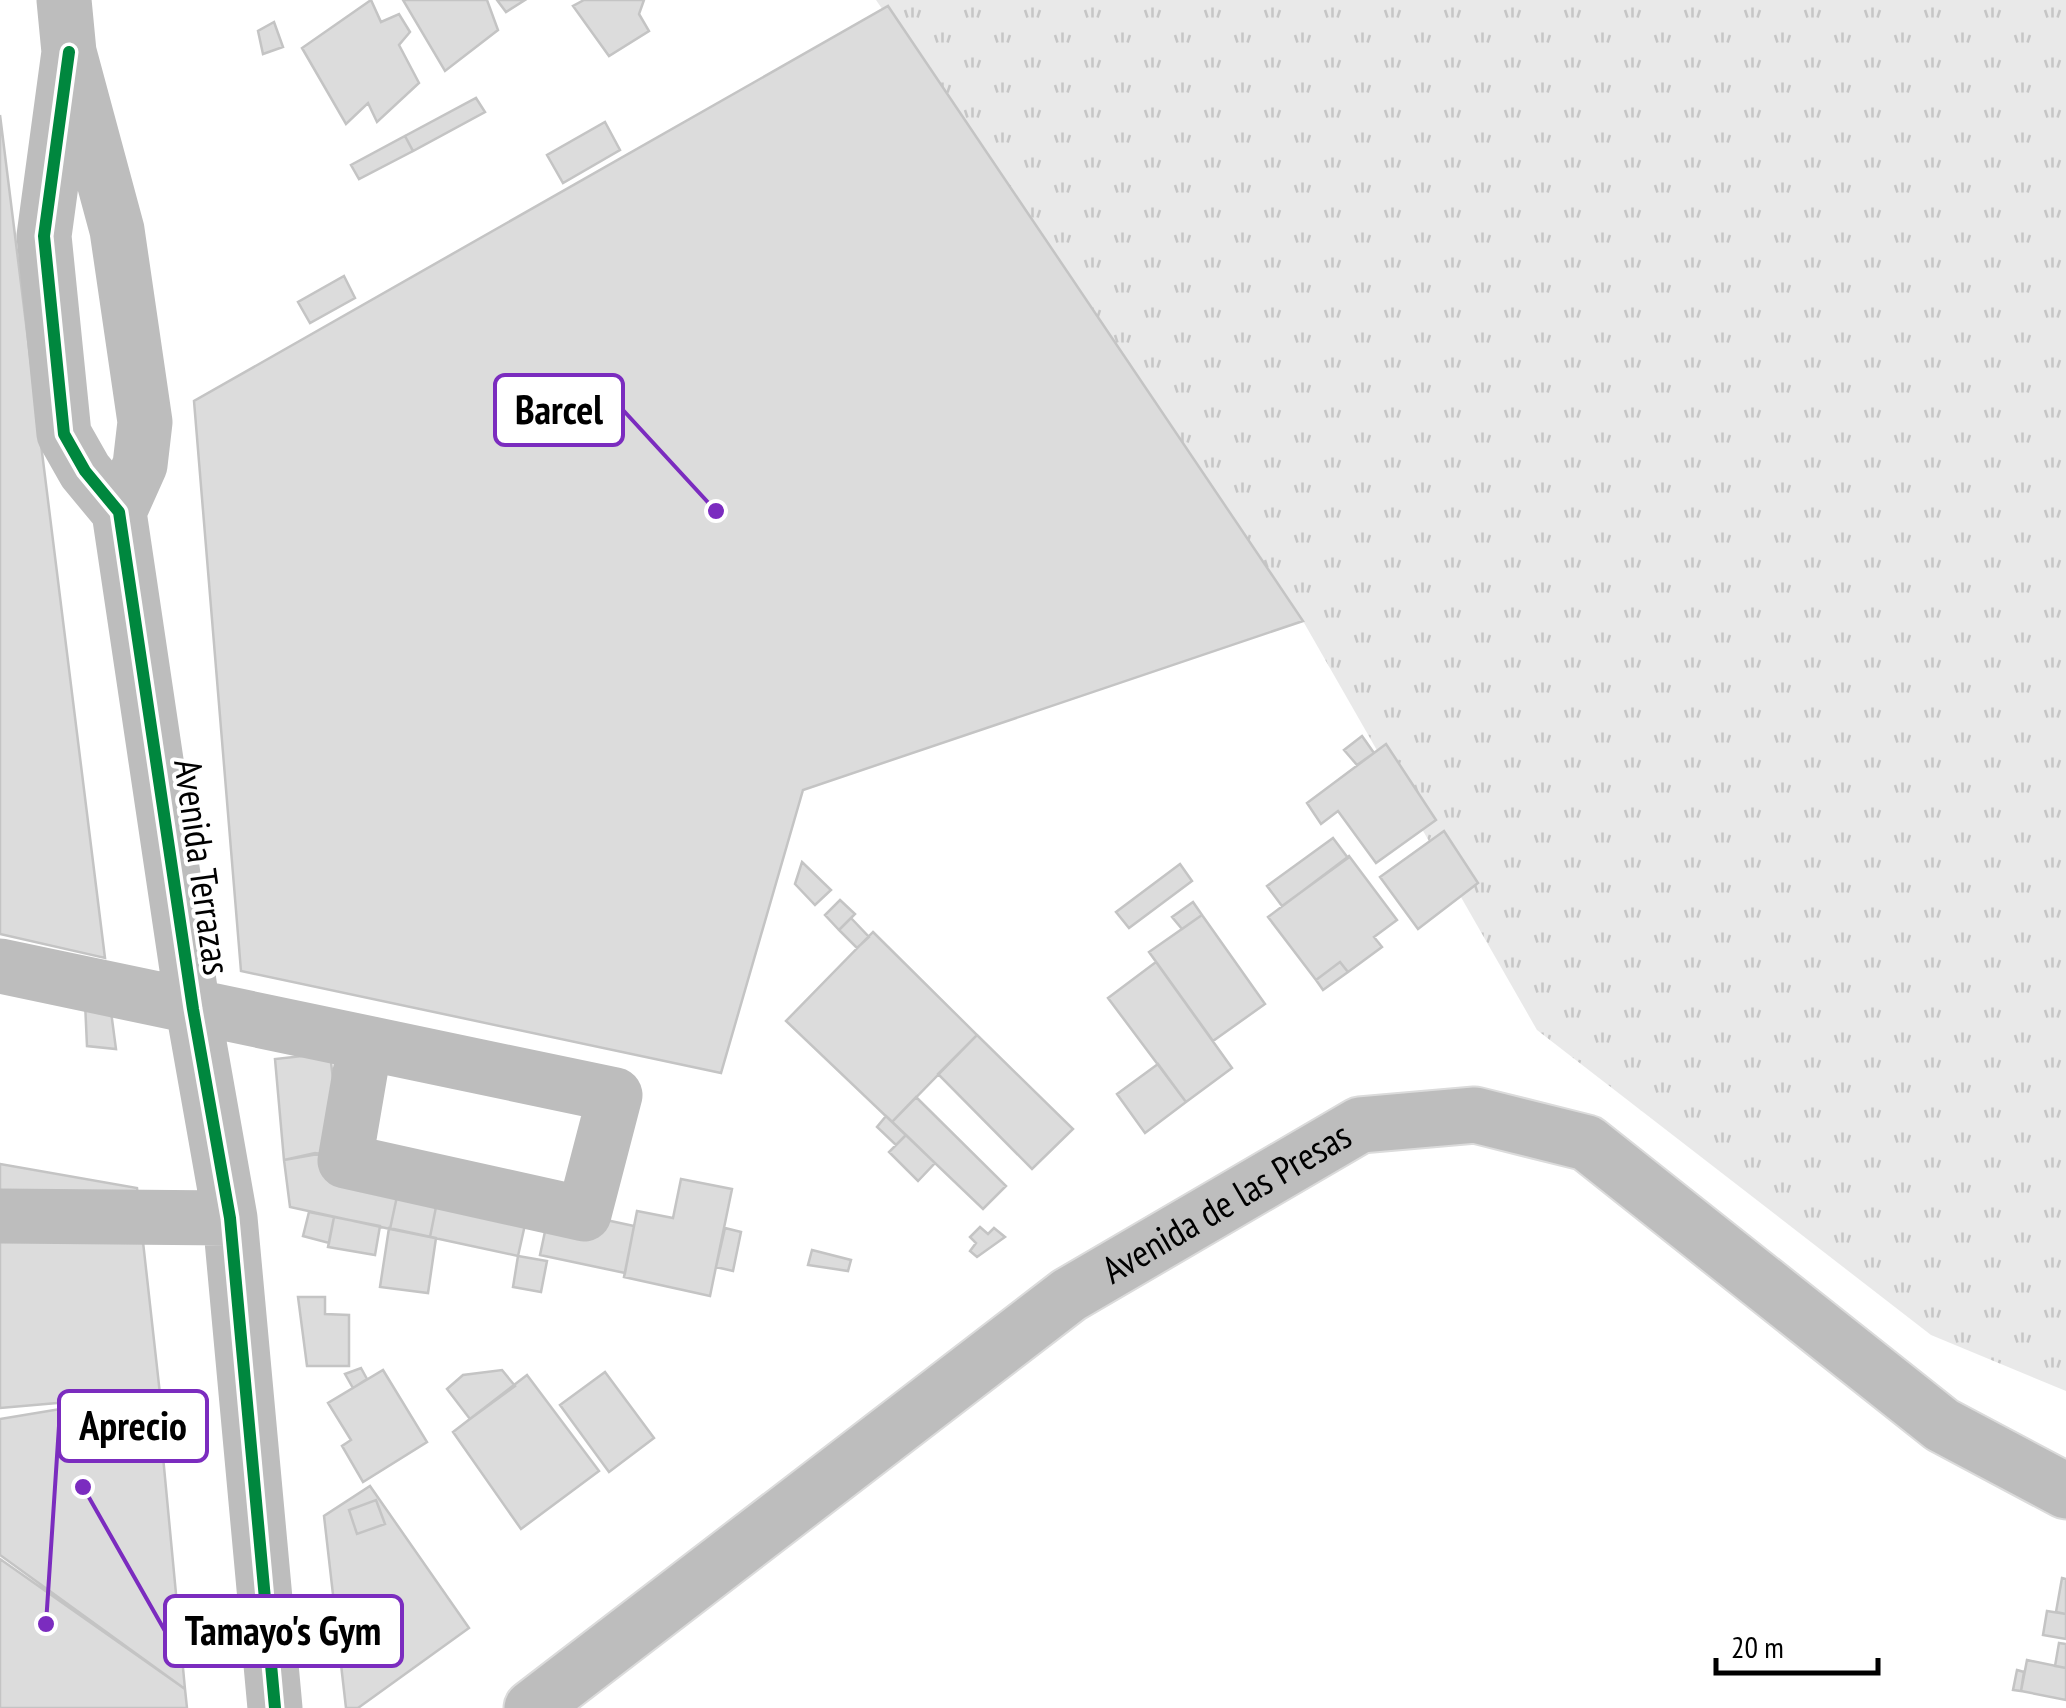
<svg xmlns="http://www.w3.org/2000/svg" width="2066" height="1708" viewBox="0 0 2066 1708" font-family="'PT Sans Narrow',sans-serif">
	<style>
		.grass { fill: url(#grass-tufts) }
		.building { fill: #dcdcdc; stroke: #c4c4c4; stroke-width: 2.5; fill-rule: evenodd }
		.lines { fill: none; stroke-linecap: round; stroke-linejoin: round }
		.major-casing { stroke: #dbdbdb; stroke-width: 59 }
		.minor { stroke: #bdbdbd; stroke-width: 55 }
		.major { stroke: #bdbdbd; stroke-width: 55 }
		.cycleway-casing { stroke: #fff; stroke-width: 19 }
		.cycleway { stroke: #00873e; stroke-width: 12 }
		.labels { text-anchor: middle; stroke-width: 8; stroke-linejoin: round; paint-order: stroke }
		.street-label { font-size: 38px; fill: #000; stroke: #fff }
		.leader { fill: none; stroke: #7b2cbf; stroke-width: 4 }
		.callout-dot { fill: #7b2cbf; stroke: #fff; stroke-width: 4 }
		.callout { fill: #fff; stroke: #7b2cbf; stroke-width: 4 }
		.callout-label { font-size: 40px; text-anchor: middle; font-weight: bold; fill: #000 }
	</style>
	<defs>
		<pattern id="grass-tufts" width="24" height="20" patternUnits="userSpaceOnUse" patternTransform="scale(2.5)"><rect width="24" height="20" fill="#e9e9e9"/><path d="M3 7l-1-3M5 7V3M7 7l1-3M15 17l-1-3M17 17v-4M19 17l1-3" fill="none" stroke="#c6c6c6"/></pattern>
	</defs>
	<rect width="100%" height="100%" fill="#fff"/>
	<path class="grass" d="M876,0h1190v1391l-135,-56 -394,-305 -234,-409z"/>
	<path class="building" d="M371,0l10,22 18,-8 11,18 -11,13 20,38 -42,39 -9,-19 -22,21 -44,-76z
		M403,0h84l11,30 -53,41z
		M497,0h28l-19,12z
		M584,0h60l-5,14 10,17 -40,25 -36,-50z
		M888,6l415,615 -500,169 -82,283 -480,-102 -47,-570z
		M274,22l9,25 -20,7 -5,-23z
		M476,98l9,14 -72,39 -8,-15z
		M0,115l105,843 -105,-24z
		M605,122l15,28 -57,33 -16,-28z
		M405,136l8,15 -54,28 -8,-14z
		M344,276l11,22 -45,25 -12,-21z
		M1362,736l12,17 -17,12 -13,-15z
		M1386,744l50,76 -60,43 -38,-52 -17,13 -14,-21z
		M1444,831l34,52 -60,46 -38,-52z
		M1333,838l15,20 -66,48 -15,-20z
		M1349,856l48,64 -23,17 8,10 -34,25 -8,-10 -24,18 -48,-63z
		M802,862l29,28 -16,15 -20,-21z
		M1180,864l12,17 -63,47 -13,-16z
		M840,900l15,14 -16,16 -14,-15z
		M1193,902l9,13 -20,14 -10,-12z
		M1202,915l63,89 -52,37 -64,-89z
		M851,918l18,19 -12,11 -18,-18z
		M873,932l104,103 -85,87 -106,-101z
		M1156,962l76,106 -46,34 -78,-104z
		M1340,962l8,10 -25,18 -7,-10z
		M85,1002l25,2 6,45 -29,-3z
		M977,1035l96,94 -41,40 -94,-95z
		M330,1053l11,97 -57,10 -9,-101z
		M1158,1064l28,38 -41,31 -28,-39z
		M916,1097l90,89 -23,23 -91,-87z
		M886,1116l20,19 -10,10 -19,-18z
		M906,1135l29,28 -17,18 -29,-29z
		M315,1153l87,20 -12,56 -100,-22 -6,-47z
		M0,1164l137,24 23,206 -160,14z
		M402,1173l39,9 -11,55 -40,-8z
		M681,1179l51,10 -22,107 -86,-19 13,-66 36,7z
		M441,1182l89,20 -12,54 -88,-19z
		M550,1208l84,18 -9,47 -85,-18z
		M309,1212l25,5 -5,26 -26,-7z
		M334,1217l46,9 -5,29 -47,-8z
		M980,1227l8,7 6,-6 11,9 -28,20 -7,-6 6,-8 -6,-6z
		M389,1228l47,10 -8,55 -48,-6z
		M725,1228l16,4 -8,39 -17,-4z
		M812,1250l39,10 -3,11 -40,-6z
		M518,1256l29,5 -6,31 -28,-5z
		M298,1297h27v17l24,1v51h-42z
		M361,1368l6,11 -14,9 -8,-14z
		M383,1370l44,72 -64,40 -21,-36 9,-6 -23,-37z
		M502,1370l13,16 -45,33 -23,-30 16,-14z
		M605,1372l49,66 -45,34 -49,-67z
		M527,1375l72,96 -78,58 -68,-97z
		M157,1393l28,296 -185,-134v-136z
		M370,1486l99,142 -111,80h-12l-22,-192zM376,1500l9,24 -28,10 -8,-24z
		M376,1500l9,24 -28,10 -8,-24z
		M0,1559l185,130 2,19h-187z
		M2062,1578l4,1v35l-10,-2z
		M2047,1611l19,3v25l-23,-4z
		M2059,1643l7,1v24l-11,-2z
		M2027,1660l39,8v32l-45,-9z
		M2017,1670l7,2 -3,19 -8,-1z"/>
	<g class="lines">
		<g class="major-casing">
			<g id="major">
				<path id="s1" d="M532,1708l537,-413 291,-170 115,-10 112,28 355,282 124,66"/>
			</g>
		</g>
		<path class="minor" d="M64,0l5,52 48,178 28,192 -5,43 -21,47
			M69,52l-25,184 20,198 21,37 34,41 74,497 37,209 45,490
			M0,966l615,129 -31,119 -239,-53 20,-117
			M0,1216l230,2"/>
		<use href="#major" class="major"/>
		<g class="cycleway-casing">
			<path id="cycleway" d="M69,52l-25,184 20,198 21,37 34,41 74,497 37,209 45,490"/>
		</g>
		<use href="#cycleway" class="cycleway"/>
	</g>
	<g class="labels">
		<g class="street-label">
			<text transform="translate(202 867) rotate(82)" y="13">Avenida Terrazas</text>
			<text dy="13" stroke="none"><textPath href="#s1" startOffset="860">Avenida de las Presas</textPath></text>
		</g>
	</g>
	<path class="leader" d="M716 511L623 410M46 1624L59 1426M83 1487L165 1631"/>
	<g class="callout-dot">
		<circle cx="716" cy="511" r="10"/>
		<circle cx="46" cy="1624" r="10"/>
		<circle cx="83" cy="1487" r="10"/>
	</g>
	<g class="callout">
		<rect x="495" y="375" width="128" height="70" rx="10"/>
		<rect x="59" y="1391" width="148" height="70" rx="10"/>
		<rect x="165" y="1596" width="237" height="70" rx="10"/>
	</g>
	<g class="callout-label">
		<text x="559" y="424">Barcel</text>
		<text x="133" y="1440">Aprecio</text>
		<text x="283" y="1645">Tamayo's Gym</text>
	</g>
	<path d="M1716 1658v15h162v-15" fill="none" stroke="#000000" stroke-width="5"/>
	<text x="1731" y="1658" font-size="30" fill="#000000" stroke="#ffffff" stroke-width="8" paint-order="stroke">20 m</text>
</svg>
